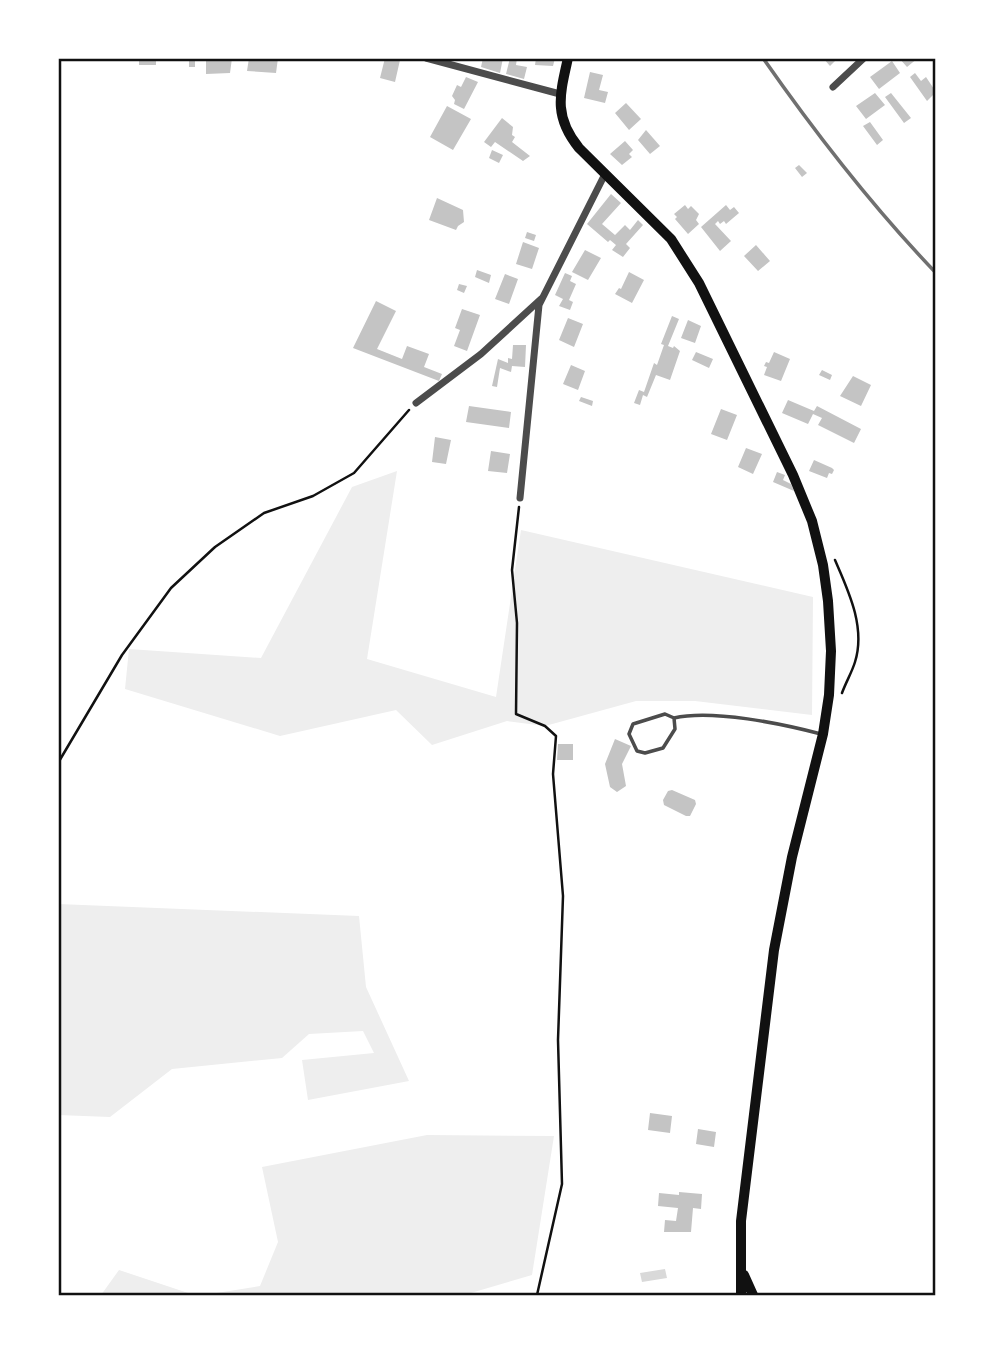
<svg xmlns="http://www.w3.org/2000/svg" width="994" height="1353" viewBox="0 0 994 1353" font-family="Manrope,sans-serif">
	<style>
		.green { fill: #eee }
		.water { fill: #d9d9d9 }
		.building { fill: #c4c4c4 }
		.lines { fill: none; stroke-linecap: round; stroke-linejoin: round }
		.path { stroke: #111; stroke-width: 2.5 }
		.service { stroke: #4c4c4c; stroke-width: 3.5 }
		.minor { stroke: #4c4c4c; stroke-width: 7 }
		.secondary { stroke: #111; stroke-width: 10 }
		.rail { stroke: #707070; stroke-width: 3.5 }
		.neatline { fill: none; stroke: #111; stroke-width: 2.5 }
	</style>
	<rect width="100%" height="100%" fill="#fff"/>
	<path class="green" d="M397,471l-30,188 129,38 25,-167 292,67 -1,118 -117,-14h-59l-91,25 -38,-5 -75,24 -36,-35 -116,26 -155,-47 4,-40 132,9 91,-171z
		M58,904l301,12 7,71 43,94 -101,19 -6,-40 72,-7 -11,-22 -54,3 -27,24 -110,11 -62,48 -52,-2z
		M427,1135l127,1 -22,139 -68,20h-260l56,-9 18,-44 -16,-75z
		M119,1270l75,25h-93z"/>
	<path class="water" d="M665,1269l2,9 -25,4 -2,-9z"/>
	<path class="building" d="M139,58h17v7h-17z
		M189,58h6v9h-6z
		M206,58h26l-2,15 -24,1z
		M249,58h29l-2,15 -29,-2z
		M385,58l15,2 -5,22 -15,-4z
		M483,58h20l-3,15 -19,-6z
		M510,58h7l-1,7 11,2 -3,12 -18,-5z
		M536,58h19l-2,8 -18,-1z
		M823,58h15l-8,8z
		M899,58h19l-11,9z
		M892,61l8,12 -21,16 -9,-12z
		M590,72l13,3 -4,15 9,2 -3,11 -21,-5z
		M915,73l6,8 5,-4 10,15 -9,9 -17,-24z
		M466,77l12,5 -14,27 -10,-5 1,-4 -3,-4 5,-11 4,2z
		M875,93l10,12 -19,14 -10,-13z
		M891,93l20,25 -7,5 -19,-26z
		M626,103l15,16 -12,11 -14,-17z
		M447,106l24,13 -18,31 -23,-13z
		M502,118l11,9 -1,8 3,2 -3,5 18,14 -7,5 -28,-19 -4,5 -7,-5z
		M870,122l13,18 -6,5 -14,-19z
		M646,130l14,16 -10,8 -12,-14z
		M625,141l8,9 -4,4 3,3 -10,8 -12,-11z
		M492,150l11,5 -4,8 -10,-5z
		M799,165l8,8 -5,4 -7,-9z
		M611,194l10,9 -19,21 13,11 10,-10 5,5 8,-10 5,5 -17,19 4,4 -7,9 -11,-7 4,-5 -6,-5 -2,2 -21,-18z
		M437,198l26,12 1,12 -6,4 -2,4 -27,-10z
		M685,205l3,4 3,-3 8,8 -3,6 3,4 -11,10 -13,-15 2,-2 -3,-3z
		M726,205l4,5 4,-3 5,6 -13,11 -2,-3 -4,3 -2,-3 -3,3 16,17 -11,10 -19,-24z
		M527,232l9,3 -2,6 -9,-3z
		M523,242l16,6 -7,21 -16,-5z
		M756,245l14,16 -12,10 -14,-15z
		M585,250l16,8 -13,22 -16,-8z
		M477,270l14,5 -2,8 -14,-6z
		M629,272l15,8 -12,23 -17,-9 4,-6 2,1z
		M565,273l7,3 -2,5 6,3 -7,16 4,2 -3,8 -11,-4 4,-7 -8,-4z
		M505,274l13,5 -9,25 -14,-5z
		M459,284l8,2 -3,7 -7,-3z
		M376,301l20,10 -19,38 25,10 5,-13 22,8 -5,13 18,7 -3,7 -86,-33z
		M462,309l18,6 -13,36 -13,-5 6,-16 -5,-2z
		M672,316l7,3 -11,27 5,2 1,-2 6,5 -10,29 -14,-5 -9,22 -4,-2 -3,10 -6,-2 5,-13 5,2 10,-29 3,2 7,-20 -3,-1z
		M568,318l15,6 -9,23 -15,-7z
		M688,320l13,6 -6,17 -14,-5z
		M513,345h13l-1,22 -13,-1 -1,6 -11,-4 -3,19 -5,-1 6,-27 10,4v-5l4,1z
		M696,352l17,7 -4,9 -17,-8z
		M774,352l16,7 -9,22 -17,-6 3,-8 -3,-1 2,-4 3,1z
		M571,365l14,6 -7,19 -15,-6z
		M822,370l10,5 -2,5 -11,-5z
		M853,376l18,9 -10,21 -21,-10z
		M581,397l12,4 -1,5 -13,-5z
		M788,400l26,11 3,-5 44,23 -7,14 -36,-18 4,-7 -9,-4 -5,10 -26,-11z
		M469,406l42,6 -2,16 -43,-6z
		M721,409l16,6 -10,25 -16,-6z
		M435,437l16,3 -5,24 -14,-2z
		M746,448l16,6 -9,20 -15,-7z
		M491,451l19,3 -3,19 -19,-2z
		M814,460l18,8 2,2 -2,4 -3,-1 -2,5 -18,-7z
		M777,472l8,3 -2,5 8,4 3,7 -21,-9z
		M615,739l16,7 -9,18 4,22 -9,6 -7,-5 -5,-23z
		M558,744h15v16h-16z
		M672,790l23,10 1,4 -6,12h-4l-22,-11 -1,-5 5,-9z
		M650,1113l22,3 -2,17 -22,-3z
		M698,1129l18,3 -2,15 -18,-3z
		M679,1192l23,2 -1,15 -8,-1 -2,24h-27l1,-12 11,1 2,-13 -20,-2 1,-13 20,2z"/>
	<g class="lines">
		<path class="path" d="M519,507l-7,63 5,53 -1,91 29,12 11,10 -3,38 10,122 -5,144 4,144 -25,111
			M835,560c13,30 31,67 20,102 -3,10 -9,20 -13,31
			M58,763l64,-108 49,-67 44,-41 49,-34 49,-17 41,-23 55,-63"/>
		<path class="service" d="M665,714l9,4 1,11 -12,19 -18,5 -8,-2 -8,-17 4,-10z
			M674,718c38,-9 109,6 147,16"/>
		<path class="minor" d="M426,58l134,36
			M833,87l31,-29
			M416,403l65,-49 60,-55
			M520,498l19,-193 66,-131"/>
		<path class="secondary" d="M568,58c-8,36 -15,58 11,90l92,91 28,44 94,192 19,46 11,44 5,36 3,50 -2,44 -6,39 -31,123 -18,93 -33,271v74
			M744,1275l9,20"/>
		<path class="rail" d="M763,58c53,76 109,148 173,215"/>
	</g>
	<rect width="994" height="1353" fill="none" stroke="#ffffff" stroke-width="119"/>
	<rect x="60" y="60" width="874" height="1234" class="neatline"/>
</svg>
